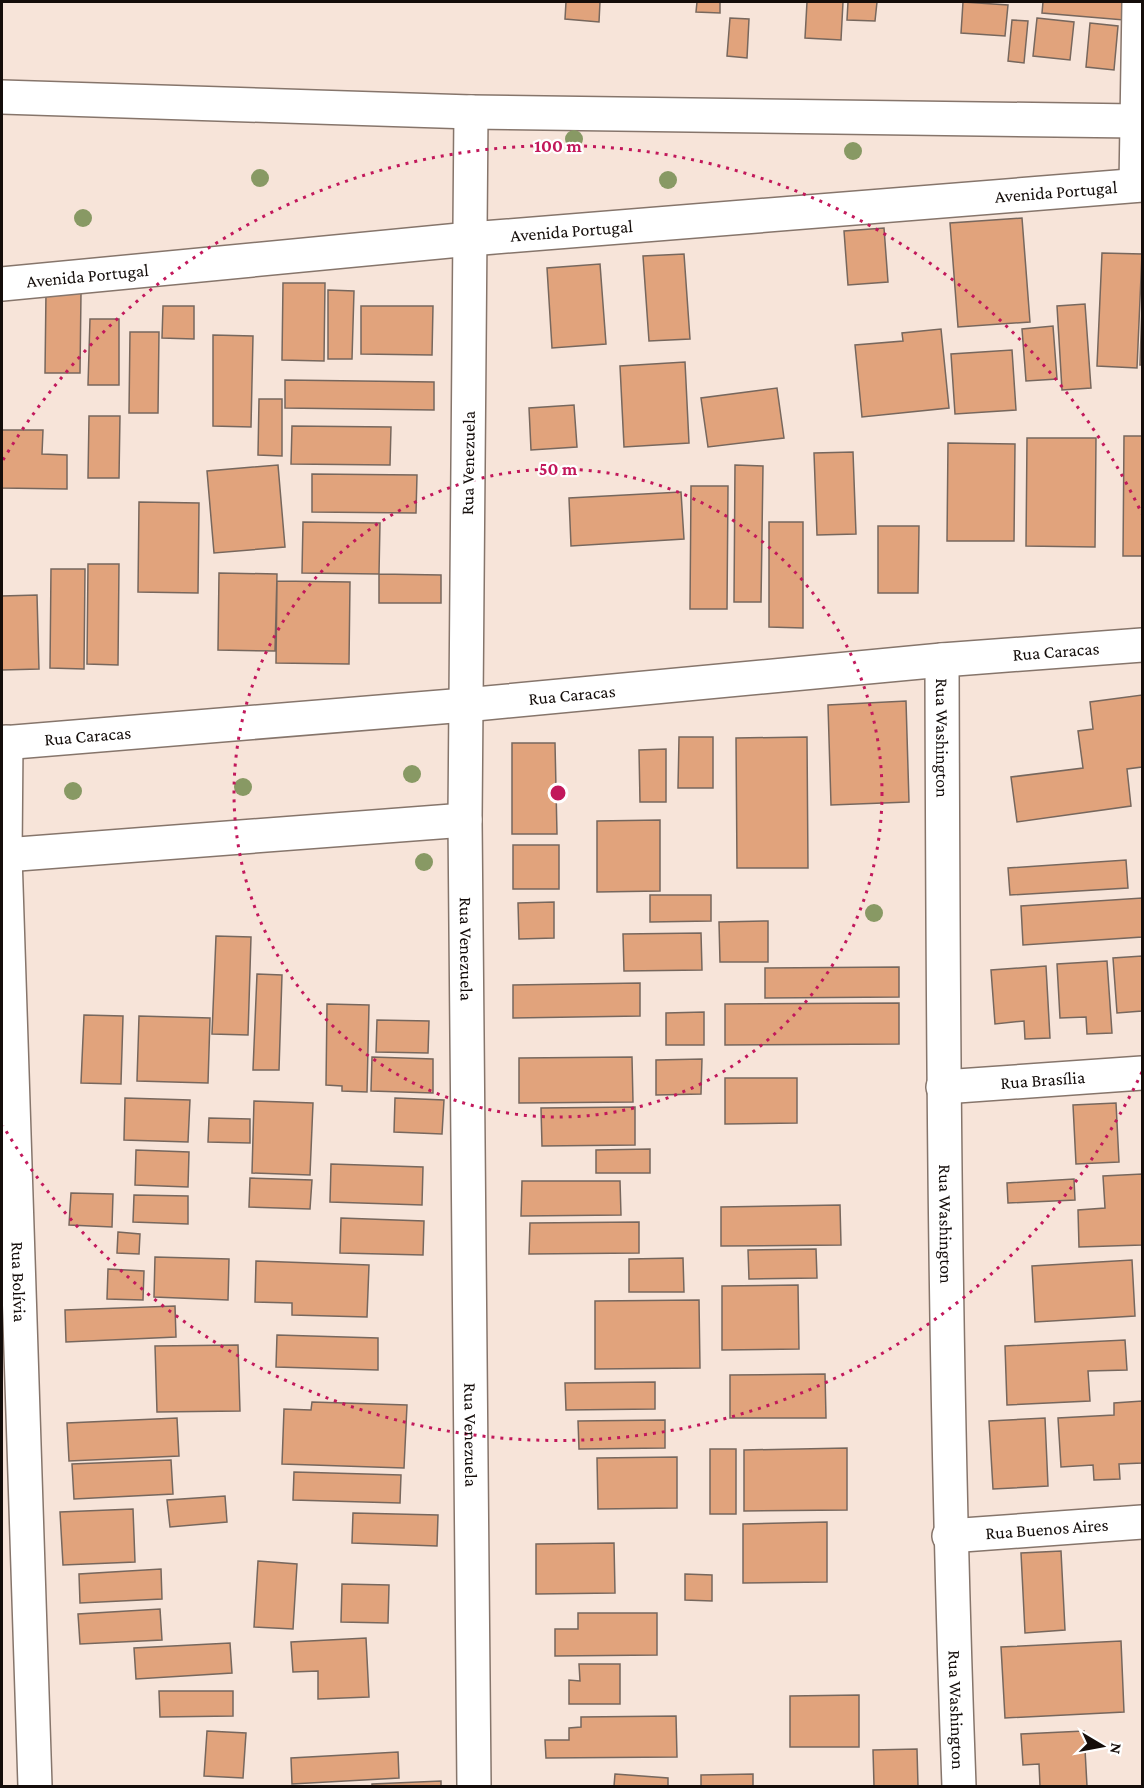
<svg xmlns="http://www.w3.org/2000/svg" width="1144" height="1788" viewBox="0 0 1144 1788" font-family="'Crimson Pro',serif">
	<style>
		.building { fill: #e1a37c; stroke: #77675d; stroke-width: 1.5 }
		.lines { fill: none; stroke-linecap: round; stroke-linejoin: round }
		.street-casing { stroke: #86756b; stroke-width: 36 }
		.street { stroke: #fff; stroke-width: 33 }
		.tree { fill: #889964 }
		.ring { fill: none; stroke: #c2185b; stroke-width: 3; stroke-dasharray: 3 6 }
		.labels { text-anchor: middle; stroke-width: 4.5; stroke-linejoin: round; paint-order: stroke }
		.street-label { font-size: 18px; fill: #140d0a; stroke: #fff }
		.centre { fill: #c2185b; stroke: #fff; stroke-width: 3 }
		.ring-label { font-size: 18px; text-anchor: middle; font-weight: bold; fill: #c2185b; stroke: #fff; stroke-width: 4.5; stroke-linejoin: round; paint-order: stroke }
	</style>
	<rect width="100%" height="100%" fill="#f7e4d9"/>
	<path class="building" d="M566,2h34l-1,20 -34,-3z
		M697,2h23v11l-24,-1z
		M807,2h36l-2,38 -36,-2z
		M848,2h29l-2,19 -28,-1z
		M963,2l45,3 -3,31 -44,-3z
		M1043,2h83l-2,18 -82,-7z
		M730,18l19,1 -2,39 -20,-2z
		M1037,18l37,4 -4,38 -37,-4z
		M1012,20l16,1 -4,42 -16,-2z
		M1090,23l28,3 -4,44 -28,-3z
		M1022,218l8,104 -72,5 -8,-104z
		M884,228l4,54 -40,3 -4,-54z
		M1102,253l40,1 -5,114 -40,-2z
		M684,254l6,85 -41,2 -6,-85z
		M600,264l6,80 -54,4 -5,-80z
		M283,283h42l-1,78 -42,-1z
		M328,290l26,1 -2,68h-24z
		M46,292l35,1 -1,80h-35z
		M1085,304l6,84 -29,2 -5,-84z
		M1142,305v60h-2z
		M163,306h31v33l-32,-1z
		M361,306h72l-1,49 -71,-1z
		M90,319h29v66h-31z
		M1053,326l4,53 -31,2 -4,-52z
		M941,329l8,79 -87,9 -7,-72 48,-4 -1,-8z
		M130,332h29l-1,81h-29z
		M213,335l40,1 -2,91 -38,-1z
		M1012,350l4,60 -61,4 -4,-60z
		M685,362l4,81 -65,4 -4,-81z
		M285,380l149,2v28l-149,-2z
		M777,388l7,50 -76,9 -7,-49z
		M259,399h23v57l-24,-1z
		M574,405l3,42 -46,3 -2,-42z
		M89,416h31l-1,62h-31z
		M292,426l99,1 -1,38 -99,-1z
		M2,430h41l-1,24 25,1v34l-65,-1z
		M1124,436h18v120h-19z
		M1027,438h69l-1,109 -69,-1z
		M948,443l67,1 -1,97h-67z
		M853,452l3,82 -39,1 -3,-82z
		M278,465l7,82 -71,6 -7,-82z
		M735,465l28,1 -2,136h-27z
		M312,474l105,1 -1,38 -104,-1z
		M691,486h37l-1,123h-37z
		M681,492l3,47 -113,7 -2,-48z
		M139,502l60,1 -1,90 -60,-1z
		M303,522l77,1 -1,51 -77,-1z
		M769,522h34v106l-34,-1z
		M878,526h41l-1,67h-40z
		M88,564h31l-1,101 -31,-1z
		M51,569h34l-1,100 -34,-1z
		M219,573l58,1 -2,77 -57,-1z
		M379,574l62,1v28h-62z
		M277,581l73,1 -1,82 -73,-1z
		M37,595l2,74 -37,1v-74z
		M1142,695v72l-15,2 4,37 -114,16 -6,-45 72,-9 -5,-37 15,-2 -3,-27z
		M906,701l3,101 -78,3 -3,-100z
		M679,737h34v51h-35z
		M807,737l1,131h-71l-1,-130z
		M512,743h43l2,91h-45z
		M666,749v53h-26l-1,-52z
		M660,820v71l-63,1v-71z
		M513,845h46v44h-46z
		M1126,860l2,28 -118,7 -2,-27z
		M650,895h61v26l-61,1z
		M1142,898v39l-119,8 -2,-39z
		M554,902v36l-35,1 -1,-36z
		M768,921v41h-48l-1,-40z
		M701,933l1,37 -78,1 -1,-37z
		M216,936l35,1 -3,98 -36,-1z
		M1142,956v55l-25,2 -4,-55z
		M1107,961l5,72 -25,1 -1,-17 -26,1 -3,-54z
		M1046,966l4,72 -25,1 -1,-18 -29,3 -4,-54z
		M899,967v30l-134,1v-30z
		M257,974l25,1 -3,95h-26z
		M640,983v33l-127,2v-33z
		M899,1003v41l-174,1v-41z
		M327,1004l42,1 -2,87 -25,-1v-5l-16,-1z
		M704,1012v33h-38v-32z
		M84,1015l39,1 -2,68 -40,-1z
		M139,1016l71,2 -2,65 -71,-2z
		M377,1020l52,1 -1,32 -52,-1z
		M372,1057l61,2v34l-62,-2z
		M632,1057l1,45 -114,1v-45z
		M702,1059l-1,35 -45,1v-35z
		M725,1078h72v45l-72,1z
		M125,1098l65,2 -2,42 -64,-2z
		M395,1098l49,2 -2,34 -48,-2z
		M254,1101l59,2 -3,72 -58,-2z
		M1116,1103l3,59 -43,2 -3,-59z
		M635,1107v38l-93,1 -1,-38z
		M209,1118l41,1v24l-42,-1z
		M650,1149v24h-54v-23z
		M136,1150l53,2 -1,35 -53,-2z
		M331,1164l92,3 -1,38 -92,-3z
		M1142,1174v71l-63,2 -1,-37 27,-2 -2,-32z
		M250,1178l62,2 -2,29 -61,-2z
		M1074,1179l1,21 -67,3 -1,-20z
		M522,1181h98l1,34 -100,1z
		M71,1193l42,1 -1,33 -43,-2z
		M134,1195l54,1v28l-55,-2z
		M840,1205l1,40 -120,1v-39z
		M341,1218l83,3 -1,34 -83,-2z
		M639,1222v31l-110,1 1,-31z
		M118,1232l22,2 -1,20 -22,-1z
		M816,1249l1,29 -68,1 -1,-29z
		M155,1257l74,2 -1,41 -74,-3z
		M683,1258l1,34h-55v-33z
		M1132,1260l3,56 -100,6 -3,-56z
		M256,1261l113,4 -2,52 -75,-2v-12l-37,-1z
		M108,1269l36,2 -1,29 -36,-1z
		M798,1285l1,64 -77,1v-64z
		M699,1300l1,68 -105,1v-68z
		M175,1306l1,31 -110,5 -1,-32z
		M277,1335l101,3v32l-102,-3z
		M1125,1340l2,30 -39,1 2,30 -83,4 -2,-59z
		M238,1345l2,66 -83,1 -2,-66z
		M825,1374l1,44h-96v-43z
		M655,1382v27l-89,1 -1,-27z
		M1142,1401v62l-23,1 1,15 -26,1 -1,-15 -32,2 -3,-49 56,-3v-12z
		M312,1402l95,3 -3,63 -122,-4 2,-55 27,1z
		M177,1418l2,38 -110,5 -2,-38z
		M1045,1418l3,68 -55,3 -4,-68z
		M665,1420v28l-86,1 -1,-28z
		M847,1448v62l-103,1v-61z
		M710,1449h26v65h-26z
		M677,1457v51l-79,1 -1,-51z
		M171,1460l2,34 -99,5 -2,-35z
		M294,1472l107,3 -1,28 -107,-3z
		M225,1496l2,26 -57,5 -3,-27z
		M133,1509l2,53 -72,3 -3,-53z
		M353,1513l85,2 -1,31 -85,-3z
		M827,1522v60l-84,1v-59z
		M614,1543l1,50 -79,1v-50z
		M1061,1551l4,79 -40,3 -4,-80z
		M258,1561l39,3 -4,65 -39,-2z
		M161,1569l1,30 -82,4 -1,-29z
		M685,1574l27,1v26l-27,-1z
		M342,1584l47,1 -1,38 -47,-1z
		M160,1609l2,31 -82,4 -2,-30z
		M578,1613h79v42l-102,1v-27h23z
		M366,1638l3,59 -51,2v-28l-25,1 -2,-30z
		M1121,1641l3,71 -119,6 -4,-71z
		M230,1643l2,30 -96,6 -2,-31z
		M579,1664h41v40h-51v-24l11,1z
		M159,1691h74v25l-73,1z
		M859,1695v52h-69v-51z
		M676,1716l1,41 -131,1 -1,-18h24v-12l12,-1v-10z
		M207,1731l39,2 -3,45 -39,-2z
		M1084,1731l3,55h-47l-1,-22 -16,1 -2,-31z
		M917,1749l1,37h-44l-1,-36z
		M398,1752l1,26 -107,6 -1,-26z
		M615,1774l53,4v8h-54z
		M753,1774v12h-52v-11z
		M441,1781v5h-69v-2z"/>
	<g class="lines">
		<g class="street-casing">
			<g id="street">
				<path d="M2,97l469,15 665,9"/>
				<path id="s1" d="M471,112l-6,708 9,966"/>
				<path d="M1136,185l3,-183"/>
				<path id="s2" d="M2,284l468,-45 672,-54"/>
				<path id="s3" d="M942,660c1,376 3,751 17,1126"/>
				<path id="s4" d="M6,742l-1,113 30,931"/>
				<path id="s5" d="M2,743l463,-38 477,-45 200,-15"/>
				<path d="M5,855l460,-35"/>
				<path id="s6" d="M943,1087l199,-14"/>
				<path id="s7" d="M949,1536l193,-14"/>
			</g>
		</g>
		<use href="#street" class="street"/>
	</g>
	<g class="tree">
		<circle cx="574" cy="139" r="9"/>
		<circle cx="853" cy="151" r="9"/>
		<circle cx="260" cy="178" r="9"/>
		<circle cx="668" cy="180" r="9"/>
		<circle cx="83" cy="218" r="9"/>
		<circle cx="412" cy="774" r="9"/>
		<circle cx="243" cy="787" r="9"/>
		<circle cx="73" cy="791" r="9"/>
		<circle cx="424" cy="862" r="9"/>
		<circle cx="874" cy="913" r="9"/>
	</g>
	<g class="ring">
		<circle cx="558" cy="793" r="324"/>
		<path d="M1142 1072A647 647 0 0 1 3 1126M3 460A647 647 0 0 1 1142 514"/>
	</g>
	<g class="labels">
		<g class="street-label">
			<text dy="6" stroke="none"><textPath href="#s2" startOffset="1058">Avenida Portugal</textPath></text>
			<text dy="6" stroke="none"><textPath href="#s2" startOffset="572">Avenida Portugal</textPath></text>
			<text dy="6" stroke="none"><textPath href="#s2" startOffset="86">Avenida Portugal</textPath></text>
			<text transform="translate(468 463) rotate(-89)" y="6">Rua Venezuela</text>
			<text dy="6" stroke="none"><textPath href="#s5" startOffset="1058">Rua Caracas</textPath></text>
			<text dy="6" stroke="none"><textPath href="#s5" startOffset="572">Rua Caracas</textPath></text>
			<text dy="6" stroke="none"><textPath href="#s5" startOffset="86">Rua Caracas</textPath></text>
			<text dy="6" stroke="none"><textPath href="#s3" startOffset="78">Rua Washington</textPath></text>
			<text dy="6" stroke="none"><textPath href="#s1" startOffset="837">Rua Venezuela</textPath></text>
			<text dy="6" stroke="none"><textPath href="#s6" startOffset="100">Rua Brasília</textPath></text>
			<text dy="6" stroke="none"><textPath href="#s3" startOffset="564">Rua Washington</textPath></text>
			<text dy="6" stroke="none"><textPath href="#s4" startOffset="540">Rua Bolívia</textPath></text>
			<text dy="6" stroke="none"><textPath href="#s1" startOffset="1323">Rua Venezuela</textPath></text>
			<text dy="6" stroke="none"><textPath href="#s7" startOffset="98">Rua Buenos Aires</textPath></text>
			<text dy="6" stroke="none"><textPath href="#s3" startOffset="1050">Rua Washington</textPath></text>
		</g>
	</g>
	<circle cx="558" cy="793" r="9" class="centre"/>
	<g class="ring-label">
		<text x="558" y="152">100 m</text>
		<text x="558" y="475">50 m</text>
	</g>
	<rect width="1144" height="1788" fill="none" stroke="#140d0a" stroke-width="6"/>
	<g transform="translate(1102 1746) rotate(100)" stroke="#ffffff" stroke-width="4.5" paint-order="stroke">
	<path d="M0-4.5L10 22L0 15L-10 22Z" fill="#140d0a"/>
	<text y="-9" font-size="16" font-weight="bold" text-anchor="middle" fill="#140d0a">N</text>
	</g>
</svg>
